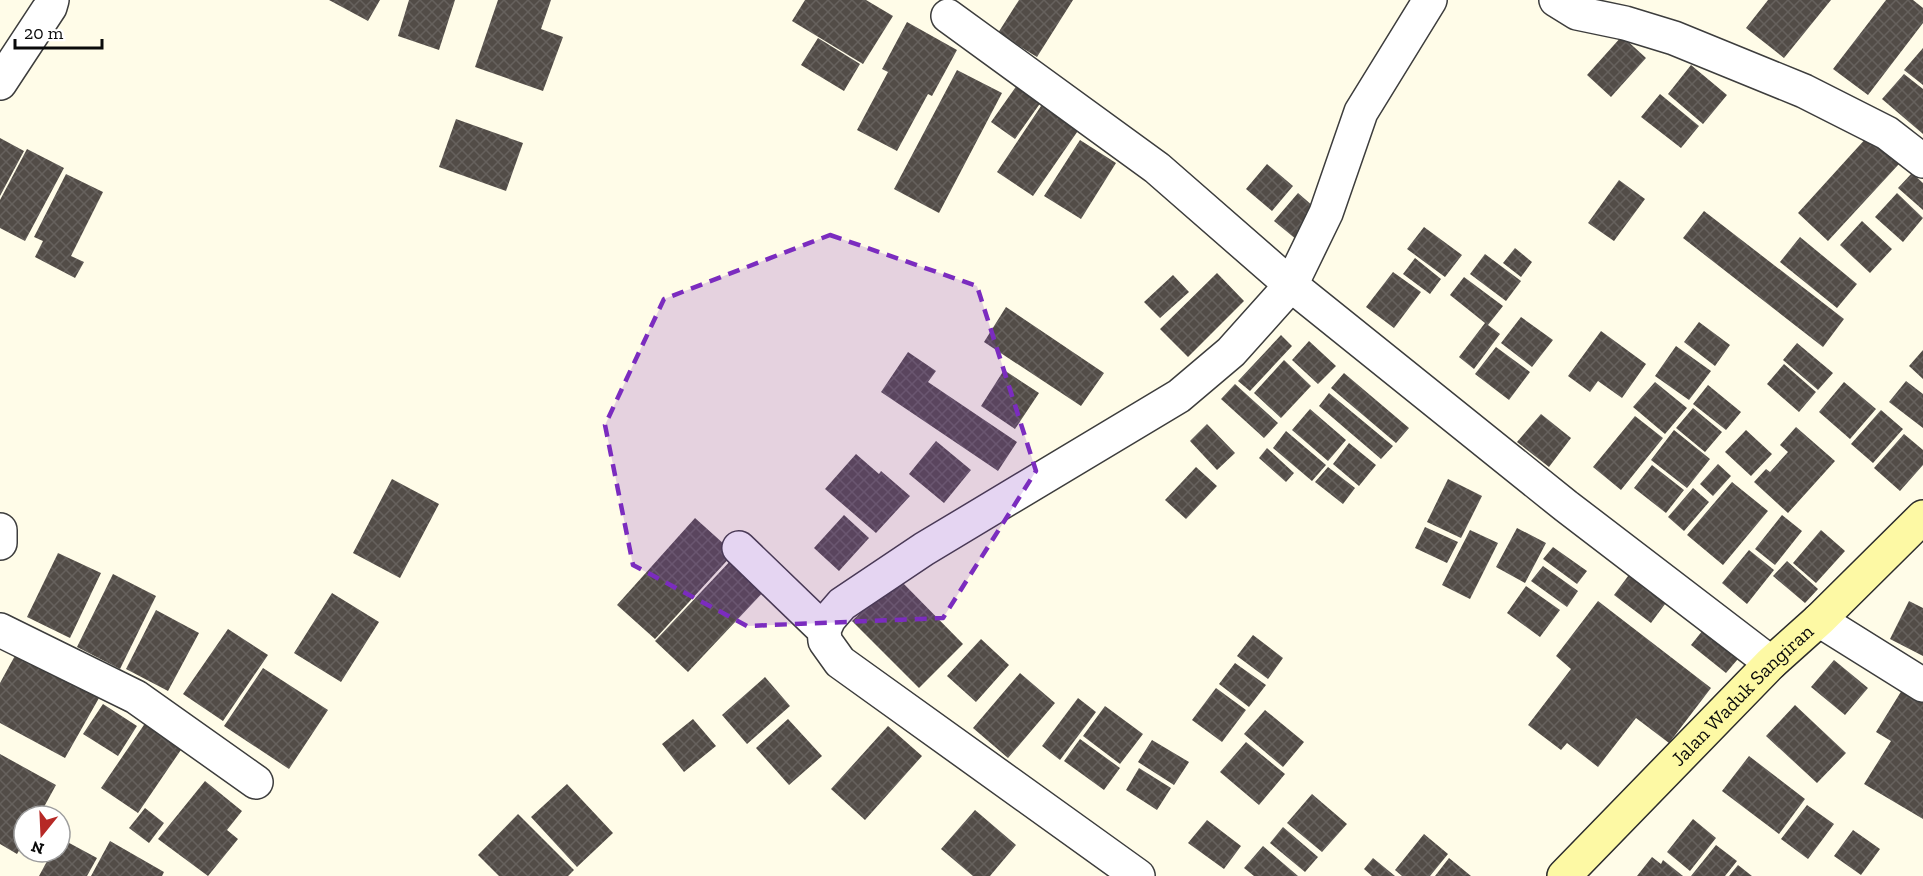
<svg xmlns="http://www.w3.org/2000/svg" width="1923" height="876" viewBox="0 0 1923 876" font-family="'Zilla Slab',serif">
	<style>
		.building { fill: url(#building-cross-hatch) }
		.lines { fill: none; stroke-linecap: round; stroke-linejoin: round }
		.street-casing { stroke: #3d3d3d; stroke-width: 36 }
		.secondary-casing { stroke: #2c2c2c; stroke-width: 36 }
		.street { stroke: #fff; stroke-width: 33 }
		.secondary { stroke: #fdf9a4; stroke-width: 33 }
		.marked { fill: #7b2cbf; fill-opacity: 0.2; stroke: #7b2cbf; stroke-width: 4.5; stroke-dasharray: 12 8; stroke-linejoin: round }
		.labels { text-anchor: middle; stroke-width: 6; stroke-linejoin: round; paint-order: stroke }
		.street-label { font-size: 20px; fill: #0a0a0a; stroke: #fff }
	</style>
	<defs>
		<pattern id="building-cross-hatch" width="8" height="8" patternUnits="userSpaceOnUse" patternTransform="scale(1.5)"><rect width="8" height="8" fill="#524c47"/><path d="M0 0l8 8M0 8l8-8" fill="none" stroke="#66615d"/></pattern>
	</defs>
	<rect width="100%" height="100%" fill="#fffce8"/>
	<path class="building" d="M329,0h51l-12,21z
		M409,0h46l-16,50 -41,-14z
		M498,0h53l-10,29 22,8 -20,54 -68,-24z
		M805,0h61l27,16 -30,48 -71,-43z
		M1019,0h54l-36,57 -39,-24z
		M1768,0h63l-47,58 -38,-30z
		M1886,0h27l10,8v15l-55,72 -35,-26z
		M907,22l50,28 -25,46 -4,-2 -31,57 -40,-21 31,-58 -6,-3z
		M1622,36l24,22 -35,39 -24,-22z
		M818,38l42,26 -16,27 -43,-26z
		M1923,48v37l-19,-15z
		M1691,65l36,30 -24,29 -35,-30z
		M957,70l45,23 -63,120 -45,-24z
		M1904,74l19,15v45l-41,-35z
		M1022,78l24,17 -31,44 -24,-17z
		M1660,94l39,32 -18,22 -40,-31z
		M1047,97l37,25 -51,74 -36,-24z
		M456,119l67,24 -17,48 -67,-24z
		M1868,136l31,28 -71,77 -30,-28z
		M0,138l24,13 -24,45z
		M1080,140l36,23 -35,56 -37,-23z
		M27,149l37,19 -39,73 -25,-13v-28z
		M1267,164l26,22 -21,25 -26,-22z
		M1912,173l11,10v27l-25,-22z
		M66,174l37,18 -32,64 13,6 -9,16 -40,-21 8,-16 -9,-4z
		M1619,180l26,19 -31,42 -26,-18z
		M1298,193l23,20 -24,27 -23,-19z
		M1897,193l26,25 -20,24 -28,-25z
		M1704,211l140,108 -21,28 -140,-109z
		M1862,221l30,28 -22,24 -30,-28z
		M1424,227l38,28 -17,22 -38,-28z
		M1800,237l57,47 -20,24 -57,-46z
		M1515,248l17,14 -11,15 -18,-14z
		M1485,254l36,27 -15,20 -36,-27z
		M1415,258l26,21 -11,15 -27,-20z
		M1393,272l28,20 -27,36 -28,-21z
		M1217,273l27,28 -56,56 -28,-28z
		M1173,275l16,17 -29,26 -16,-16z
		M1464,277l39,29 -15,19 12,9 -26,35 -15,-12 26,-34 -35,-28z
		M1006,307l98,66 -23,33 -97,-64z
		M1521,317l32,23 -21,27 -31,-24z
		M1699,322l31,23 -15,21 -31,-24z
		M1601,331l45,33 -24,34 -24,-17 -8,11 -22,-16z
		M1281,335l11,11 -42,45 -12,-10z
		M1309,341l27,25 -18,18 -26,-24z
		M1797,343l36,30 -15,17 -35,-30z
		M1676,346l35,25 -22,29 -34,-24z
		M1496,347l34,25 -21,28 -34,-26z
		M1923,350v29l-14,-13z
		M908,352l28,19 -8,11 89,60 -19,29 -117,-79z
		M1284,360l27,26 -30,32 -27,-25z
		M1784,364l32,28 -17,20 -32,-28z
		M1004,370l35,23 -24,36 -34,-23z
		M1344,373l65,55 -13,15 -65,-55z
		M1906,381l17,13v34l-34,-26z
		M1655,382l32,26 -22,26 -32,-27z
		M1844,382l32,27 -26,30 -31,-27z
		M1235,384l43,39 -14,15 -43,-39z
		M1708,385l33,27 -15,18 -33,-26z
		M1329,393l64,53 -12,13 -62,-53z
		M1693,408l29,24 -17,20 -29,-24z
		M1310,409l36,31 -18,21 -36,-31z
		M1881,410l22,19 -30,34 -22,-19z
		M1541,414l30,24 -22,29 -32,-25z
		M1635,416l28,22 -42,52 -28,-23z
		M1207,424l28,29 -18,17 -27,-29z
		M1796,427l39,34 -47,52 -34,-31 12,-13 4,3 18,-20 -8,-7z
		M1674,430l36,29 -23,29 -36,-28z
		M1746,430l26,24 -21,22 -26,-24z
		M1286,431l40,34 -14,16 -39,-33z
		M1904,434l19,16v15l-23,26 -26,-23z
		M936,441l35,29 -27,33 -35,-29z
		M1349,443l27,22 -17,21 -26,-22z
		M1267,448l27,25 -8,9 -27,-24z
		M856,454l23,20 2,-3 29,25 -34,37 -51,-44z
		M1718,464l13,12 -18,20 -13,-12z
		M1652,465l32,25 -18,23 -32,-25z
		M1196,467l21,19 -31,33 -21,-19z
		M1328,467l27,21 -12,16 -28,-22z
		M392,479l47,25 -39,74 -47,-25z
		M1448,479l34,17 -21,42 -34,-16z
		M1732,482l36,29 -45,54 -36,-30z
		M1693,488l16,14 -25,29 -16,-14z
		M844,515l25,23 -30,33 -25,-23z
		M1782,515l20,16 -27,34 -20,-16z
		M695,518l39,35 -79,86 -38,-34z
		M1425,527l33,15 -11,21 -32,-15z
		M1517,528l29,15 -21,40 -29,-16z
		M1470,530l28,13 -28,56 -28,-14z
		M1821,530l24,21 -29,32 -23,-20z
		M1553,547l34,24 -10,13 -34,-25z
		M1749,550l25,20 -27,34 -25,-21z
		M58,553l43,20 -31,65 -43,-21z
		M733,558l33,31 -78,83 -33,-31z
		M1787,561l31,28 -13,14 -32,-27z
		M1543,566l35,25 -11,16 -36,-26z
		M1634,568l37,28 -20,27 -37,-28z
		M113,574l43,22 -36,73 -43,-22z
		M897,577l66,67 -44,44 -67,-67z
		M1526,586l34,24 -20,27 -33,-24z
		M332,593l47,29 -38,60 -47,-29z
		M1598,601l113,87 -42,55 -33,-25 -38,49 -31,-24 -6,7 -33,-25 43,-56 -15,-13z
		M1909,601l14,7v48l-33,-17z
		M156,610l43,23 -31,58 -42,-22z
		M1707,625l36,28 -17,20 -35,-28z
		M228,629l40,26 -45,66 -40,-27z
		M1253,635l30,23 -15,21 -31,-23z
		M981,639l28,26 -33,37 -29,-26z
		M17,652l82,46 -34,60 -65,-35v-40z
		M1834,660l34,28 -23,27 -34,-28z
		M1235,663l31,22 -17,22 -30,-23z
		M263,668l65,42 -39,59 -65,-43z
		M1020,673l35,30 -47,55 -35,-30z
		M765,677l25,29 -43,38 -25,-29z
		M1907,682l16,10v127l-59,-35 27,-43 -15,-9z
		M1216,688l30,22 -24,32 -30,-22z
		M1078,698l18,14 -36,48 -18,-14z
		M103,704l34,22 -19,30 -35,-22z
		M1795,705l51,48 -29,30 -51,-47z
		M1105,706l38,28 -23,30 -37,-28z
		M1265,710l39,32 -21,25 -39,-33z
		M150,716l37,25 -49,72 -37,-25z
		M693,719l23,27 -32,26 -22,-28z
		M788,719l34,37 -33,29 -33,-37z
		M888,726l34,30 -57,64 -34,-31z
		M1080,739l40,29 -16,22 -40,-29z
		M1152,740l37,22 -15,23 -36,-23z
		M1246,742l39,32 -26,31 -39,-33z
		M0,754l56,31 -17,31h-15v26l-7,12 -17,-10z
		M1749,756l56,43 -26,35 -57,-43z
		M1139,768l32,20 -14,22 -31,-20z
		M205,781l37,30 -15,19 11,9 -30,37 -50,-37z
		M567,784l46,49 -36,34 -46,-50z
		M1312,794l35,30 -25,28 -35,-29z
		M1807,805l27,19 -26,35 -27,-20z
		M145,808l19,15 -15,20 -20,-15z
		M975,810l41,35 -26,31h-17l-32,-27z
		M518,814l56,56 -6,6h-69l-21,-21z
		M1693,819l23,19 -26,33 -23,-19z
		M1207,820l34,26 -17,23 -36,-26z
		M1283,827l35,30 -13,15 -35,-29z
		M1853,830l27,19 -19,26 -27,-19z
		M1424,834l24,20 -18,22h-28l-7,-6z
		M60,838l37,20 -10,18h-48l13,-24h8z
		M110,841l54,31 -2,4h-71z
		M1716,845l21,16 -12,15h-34z
		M1263,846l35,30h-44l-10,-8z
		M1652,857l9,7 2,-4 20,16h-46z
		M1373,858l22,18h-23l-8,-7z
		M1449,858l22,18h-36z
		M1738,865l14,11h-23z"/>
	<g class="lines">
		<g class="street-casing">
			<path id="street" d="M1556,0l21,13 48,10 49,15 130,53 83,42 36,28
				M948,16l209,152 134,117 275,221 205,157
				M0,83l50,-76 2,-7
				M0,530v13
				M739,548l85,82
				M1819,620l104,65
				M0,630l136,67 120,85
				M1138,876l-298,-214 -15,-21 -1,-11 5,-11 13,-15 82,-55 255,-153 52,-44 60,-67 35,-72 35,-101 69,-112"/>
		</g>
		<g class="secondary-casing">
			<g id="secondary">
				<path id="s1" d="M1564,876l207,-213 48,-43 104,-103"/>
			</g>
		</g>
		<use href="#street" class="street"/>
		<use href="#secondary" class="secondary"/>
	</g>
	<path class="marked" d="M830,235l147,51 59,185 -93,147 -196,8 -114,-61 -28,-140 59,-126z"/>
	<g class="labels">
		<g class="street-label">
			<text dy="7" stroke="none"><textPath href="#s1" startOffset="254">Jalan Waduk Sangiran</textPath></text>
		</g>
	</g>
	<g transform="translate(42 834) rotate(198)"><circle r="28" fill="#ffffff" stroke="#9d9d9d" stroke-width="1.5"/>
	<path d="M0-4.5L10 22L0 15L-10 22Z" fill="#b62926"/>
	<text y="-9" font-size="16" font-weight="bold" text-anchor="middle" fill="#0a0a0a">N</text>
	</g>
	<path d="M15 39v9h87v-9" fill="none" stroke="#0a0a0a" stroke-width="3"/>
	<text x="24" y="39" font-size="18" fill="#0a0a0a" stroke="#ffffff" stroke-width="4.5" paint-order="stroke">20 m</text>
</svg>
